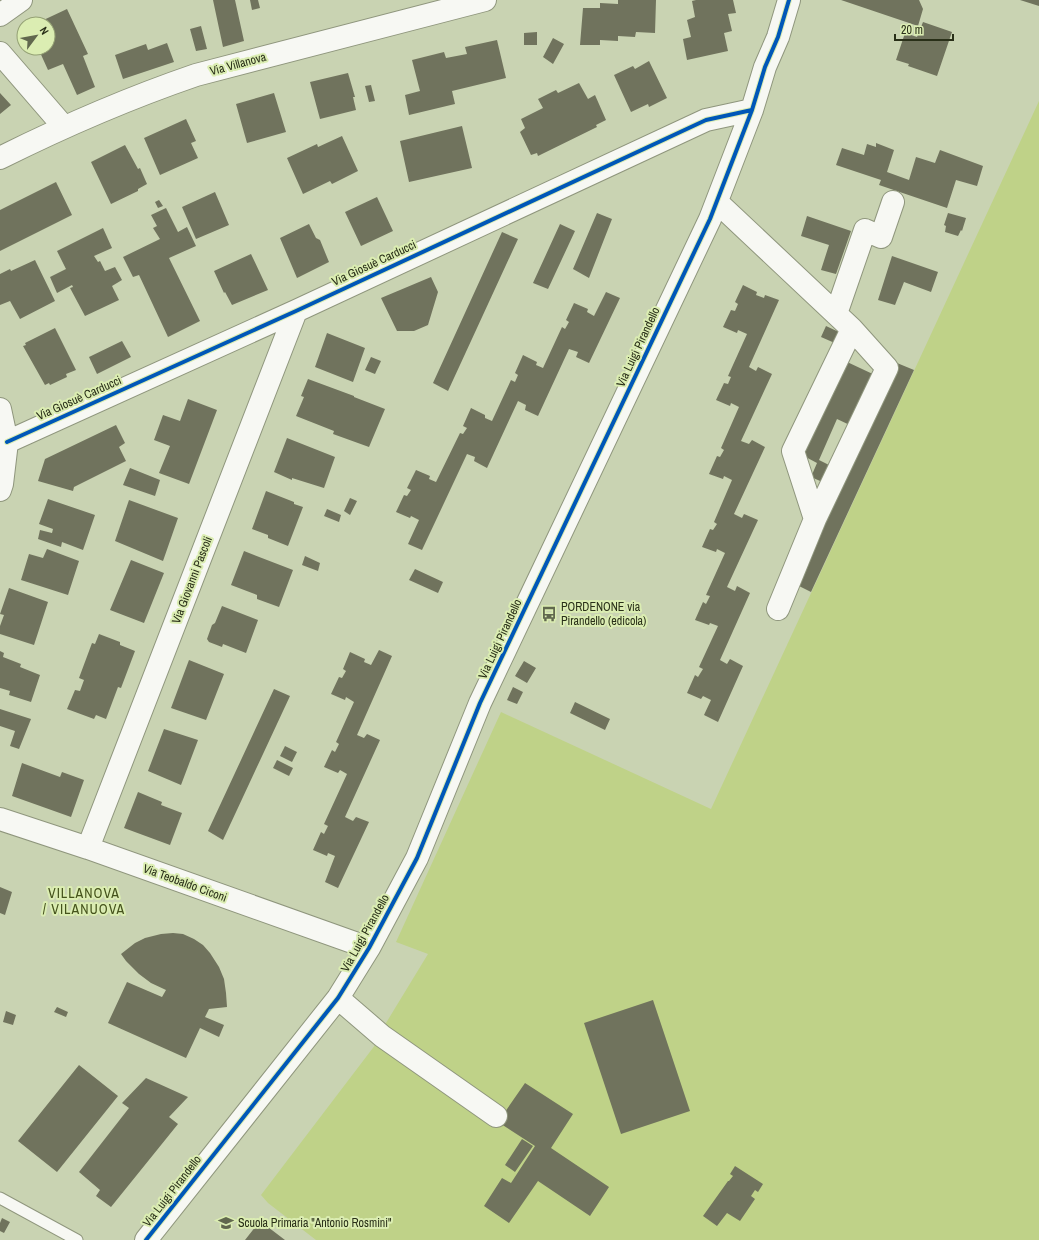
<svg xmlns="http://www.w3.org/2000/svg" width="1039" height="1240" viewBox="0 0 1039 1240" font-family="'Archivo Narrow',sans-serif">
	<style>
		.green { fill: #bfd288 }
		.building { fill: #70735d }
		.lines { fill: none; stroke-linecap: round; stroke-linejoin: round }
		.lane-casing { stroke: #8f967d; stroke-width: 13 }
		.street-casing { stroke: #8f967d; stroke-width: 24 }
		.secondary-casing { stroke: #8f967d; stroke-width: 24 }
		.lane { stroke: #f7f8f3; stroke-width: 11 }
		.street { stroke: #f7f8f3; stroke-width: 22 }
		.secondary { stroke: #f7f8f3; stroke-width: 22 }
		.cycleway-casing { stroke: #dbedb2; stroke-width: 6 }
		.cycleway { stroke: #0057b8; stroke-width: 4 }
		.labels { text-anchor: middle; stroke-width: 4; stroke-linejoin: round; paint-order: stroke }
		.street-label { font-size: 12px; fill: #292f18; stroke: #dbedb2 }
		.poi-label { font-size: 12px; fill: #292f18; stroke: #dbedb2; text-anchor: start }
		.quarter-label { font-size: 14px; letter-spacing: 1px; fill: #45531c; stroke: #dbedb2 }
	</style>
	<rect width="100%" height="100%" fill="#c9d3b2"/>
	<path class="green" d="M1039,101v1139h-723l-48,-37 -7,-8 121,-159 4,-13 42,-69 -32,-12 105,-230 210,97z"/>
	<path class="building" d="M213,0h22l9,41 -21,6z
		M250,0h8l2,8 -8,2z
		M618,0h38l-1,33 -19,-1 -1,5 -17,-1v5l-18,-1v5h-20l3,-37h17v-5l18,1z
		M696,0h37l3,13 -8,1 4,17 -8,2 4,18 -41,9 -4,-21 8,-2 -4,-17 8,-3 -3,-16z
		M841,0h78l4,9 -5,17z
		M1020,0h19v6z
		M67,9l21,45 -5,2 12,31 -18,8 -14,-31 -15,6 -10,-22h10v-24h-13z
		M923,22l29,10 -15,44 -29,-10 1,-2 -13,-4 9,-27 12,4z
		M201,26l6,23 -11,2 -6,-22z
		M537,32v13h-13v-12z
		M553,38l11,6 -11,20 -10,-7z
		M497,40l9,38 -54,13 3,13 -46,11 -4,-20 15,-4 -8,-31 32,-8 2,6 21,-4 -2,-7z
		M167,43l7,19 -51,17 -8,-24 31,-11 2,6z
		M649,61l18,37 -18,9 -1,-3 -17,8 -17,-37 19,-9 2,3z
		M348,73l7,24h-2l3,13 -36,9 -10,-37z
		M579,83l9,16 7,-4 11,25 -10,5 1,2 -59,29 -1,-3 -6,2 -11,-23 5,-4 -4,-9 22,-11 -5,-9 18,-9 2,3z
		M371,85l4,16 -6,1 -4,-16z
		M0,93l11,12 -11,9z
		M274,93l12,39 -39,11 -11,-39z
		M186,119l10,22 -5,2 7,15 -38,17 -16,-37z
		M462,126l10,42 -63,14 -9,-41z
		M342,136l16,35 -26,13 -2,-3 -27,13 -16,-36 30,-14 1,3z
		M876,143l18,7 -7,22 22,8 7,-23 19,6 5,-13 43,16 -6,20 -21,-6 -9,28 -68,-23 2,-5 -45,-15 6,-17 22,7 3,-11 9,3z
		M125,145l13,24 2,-1 7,16 -9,5v2l-27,13 -20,-42z
		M56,182l16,33 -72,36v-41z
		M215,192l14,33 -33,14 -14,-32z
		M377,197l16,34 -32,15 -16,-34z
		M159,200l4,6 -5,2 -3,-6z
		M166,208l12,24 9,-5 9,19 -27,12 31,63 -32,16 -29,-62 -6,2 -10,-20 37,-18 -7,-11 4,-2 -6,-11z
		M597,213l15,6 -23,59 -16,-9z
		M948,213l18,5 -4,13 -1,-1 -3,6 -13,-4 1,-6 -2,-1z
		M807,216l44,15 -15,43 -15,-4 8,-25 -28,-9z
		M309,224l7,14 4,2 9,22 -32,16 -17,-40z
		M560,224l15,7 -27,58 -15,-6z
		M103,228l9,20 -18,8 4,6 2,-1 5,10 10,-4 7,13 -10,6 7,14 -34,16 -15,-28 3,-1 -1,-2 -15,8 -7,-16 16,-8 -9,-18z
		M502,232l16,7 -70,152 -15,-8z
		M251,254l17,36 -36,15 -7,-13 -1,1 -10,-22z
		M892,256l46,16 -7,20 -27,-10 -9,23 -17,-5z
		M35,260l20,41 -35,18 -10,-18 -10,4v-31l10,-5 1,2z
		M431,277l7,15 -10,33 -14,6h-17l-16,-33z
		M743,285l14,7 -1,3 8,3 1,-3 14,5 -30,67 7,4 2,-4 14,7 -31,67 8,3 3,-4 13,7 -31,67 8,4 2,-4 14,6 -31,67 8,4 2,-5 13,7 -30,67 7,4 3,-5 13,7 -25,56 -14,-7 7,-15 -8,-4 -2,3 -14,-6 8,-18 3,2 5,-8 -4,-2 19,-41 -8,-3 -1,2 -14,-5 8,-18 3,2 4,-8 -4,-1 19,-42 -8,-4 -1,3 -14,-5 8,-18 3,1 4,-6 -3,-2 18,-42 -8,-4 -1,3 -14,-5 8,-18 3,1 4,-7 -3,-2 18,-41 -8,-4 -1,3 -14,-6 8,-17 4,1 3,-7 -3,-1 19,-42 -9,-4 -1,3 -14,-6 8,-17 4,1 3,-7 -3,-2z
		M606,292l14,6 -31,65 -13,-6 2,-5 -9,-3 -31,67 -13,-6 1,-5 -8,-4 -31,67 -13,-7 1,-4 -8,-3 -45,96 -14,-6 11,-24 -8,-4 -1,2 -14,-6 8,-17 3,1 4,-6 -4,-2 9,-18 14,6 -1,3 7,3 24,-49 3,1 4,-6 -4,-2 8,-18 14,7v3l7,3 19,-41 4,2 3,-7 -3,-2 8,-18 14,7 -1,3 7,3 19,-41 3,2 4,-7 -3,-2 8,-17 14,6 -1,3 7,4z
		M826,326l15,7 -4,11 -16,-7z
		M55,328l21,42 -10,4 1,3 -17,8 -1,-2 -4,2 -22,-39 3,-1 -1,-2z
		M327,333l38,15 -12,34 -38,-15z
		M122,341l9,16 -34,17 -8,-17z
		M371,357l10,4 -6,13 -10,-4z
		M845,361l32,15 -23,51 -17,-8 -18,41 16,8 -8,16 -16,-7 6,-14 -15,-8z
		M897,363l17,7 -103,222 -16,-8z
		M308,379l46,17v1l31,12 -16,38 -36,-13 1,-3 -38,-15 8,-19 -3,-1z
		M188,399l29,11 -28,74 -30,-11 11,-27 -16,-6 9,-25 17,6z
		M116,425l9,18 -6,4 7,14 -52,26 -1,4 -35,-10 7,-22z
		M287,438l48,19 -11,31 -32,-10v2l-18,-8z
		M130,468l30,12 -5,16 -32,-11z
		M266,491l28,11v2l9,3 -15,39 -20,-8v-3l-16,-6z
		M350,498l7,3 -7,14 -6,-4z
		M48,499l47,16 -12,35 -21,-8 -1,5 -23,-8 2,-9 12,3 1,-4 -14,-5z
		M129,500l49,18 -15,43 -48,-20z
		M327,509l14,6 -2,7 -15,-6z
		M47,549l32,12 -11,34 -47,-15 8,-26 14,4z
		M244,551l49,19 -14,37 -22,-8v-4l-26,-10z
		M305,556l15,7 -2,8 -16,-6z
		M131,560l33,13 -20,50 -34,-13z
		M415,569l28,13 -5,11 -29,-13z
		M9,588l39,14 -14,43 -34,-11v-8l4,-11 -4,-1z
		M222,606l36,14 -12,33 -23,-9 -1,3 -13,-5 -2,-3 5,-14 3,-2z
		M99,634l21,8v3l15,6 -14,37 -3,-1 -12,32 -10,-4 -2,4 -27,-10 8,-19 5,1 4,-11 -5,-2 13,-35 3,1z
		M379,650l13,6 -35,79 7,3 3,-4 13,6 -35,77 8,4 3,-4 13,5 -31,66 -13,-6 10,-26 -7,-3 -1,3 -14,-6 8,-18 3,2 4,-8 -4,-2 23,-50 -7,-4 -2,3 -14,-6 8,-17 3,2 4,-8 -3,-2 18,-40 -8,-5 -1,3 -14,-6 8,-17 3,1 4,-7 -3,-2 7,-17 15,7 -1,3 7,3z
		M0,651l4,2 -1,4 18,7 -1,3 20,8 -9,27 -22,-7 1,-4 -10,-3z
		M189,660l35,14 -18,46 -35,-12z
		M524,661l12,7 -9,15 -12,-7z
		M513,687l10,5 -6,12 -10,-4z
		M274,689l16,7 -67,144 -15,-9z
		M575,702l35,17 -5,11 -35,-17z
		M0,709l31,10 -12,30 -9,-3 5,-15 -15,-5z
		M164,729l34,11 -17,45 -33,-14z
		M285,746l12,6 -5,10 -12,-6z
		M277,760l16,8 -4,8 -16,-8z
		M22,763l38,14 2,-5 22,8 -13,37 -59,-21z
		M138,792l24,10 -1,3 21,8 -12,32 -46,-17z
		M0,887l12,5 -7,23 -5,-2z
		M173,933l10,1 11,5 9,6 7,8 9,14 5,12 2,14 1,14 -18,2 -4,8 19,8 -5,12 -19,-9 -14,30 -78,-35 19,-41 35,15 4,-7 -15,-7 -12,-9 -13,-13 -5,-7 14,-11 10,-5 16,-4z
		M653,1000l37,111 -69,23 -37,-111z
		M57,1007l11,5 -2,5 -12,-5z
		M6,1011l10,4 -3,10 -10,-3z
		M79,1065l39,31 -61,76 -39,-31z
		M146,1078l42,19 -19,20 9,7 -67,83 -15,-11 4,-6 -21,-18 50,-64 -7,-5z
		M525,1083l48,31 -22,34 58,39 -19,29 -52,-35 -29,42 -25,-17 18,-28 9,5 24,-37 -37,-24z
		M522,1139l11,7 -18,26 -10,-7z
		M735,1166l28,18 -5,8 -3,-2 -4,6 4,3 -15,22 -13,-8 -10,13 -14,-10 25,-35h1l4,-5 -3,-2z
		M2,1218l8,4 -6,11 -4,-2v-8z
		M260,1221l25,19h-40z"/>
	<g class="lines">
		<g class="lane-casing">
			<path id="lane" d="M0,1198l77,42"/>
		</g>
		<g class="street-casing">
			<path id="street" d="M0,15l21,-15
				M0,53l64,74
				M717,202l135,127 -59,122 22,68 -37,90
				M836,314l29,-84 16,7 12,-35
				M0,409l7,33 -5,42 -2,6
				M7,442l289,-131 410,-191 46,-10
				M815,519l72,-151 -35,-39
				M0,819l88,29 281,100
				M88,848l208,-537
				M338,998l44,38 114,80
				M146,1240l192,-242 31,-50 48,-90 63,-155 230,-484 42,-109 13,-43 13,-30 11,-37"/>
		</g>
		<g class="secondary-casing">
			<path id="secondary" d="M0,158c64,-32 129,-60 196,-83l289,-75"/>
		</g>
		<use href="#lane" class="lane"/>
		<use href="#street" class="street"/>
		<use href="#secondary" class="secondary"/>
		<g class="cycleway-casing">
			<path id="cycleway" d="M7,442l289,-131 410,-191 46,-10
				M146,1240l192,-242 31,-50 48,-90 63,-155 230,-484 42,-109 13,-43 13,-30 11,-37"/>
		</g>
		<use href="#cycleway" class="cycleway"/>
	</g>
	<defs>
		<g id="bus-bare" transform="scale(1.2)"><path d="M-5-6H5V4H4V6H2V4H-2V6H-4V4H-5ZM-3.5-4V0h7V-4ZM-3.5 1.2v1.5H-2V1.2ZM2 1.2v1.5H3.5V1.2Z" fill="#61684e" stroke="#dbedb2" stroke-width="2.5" paint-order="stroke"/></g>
		<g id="school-bare" transform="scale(1.2)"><path d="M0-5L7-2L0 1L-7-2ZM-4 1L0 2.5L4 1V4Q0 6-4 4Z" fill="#61684e" stroke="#dbedb2" stroke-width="2.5" paint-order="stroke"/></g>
	</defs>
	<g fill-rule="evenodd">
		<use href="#bus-bare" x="549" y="614"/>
		<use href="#school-bare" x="226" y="1223"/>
	</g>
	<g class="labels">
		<g class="street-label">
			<text transform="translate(238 64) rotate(-15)" y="4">Via Villanova</text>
			<text transform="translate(374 263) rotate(-25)" y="4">Via Giosuè Carducci</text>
			<text transform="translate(638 347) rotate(-65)" y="4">Via Luigi Pirandello</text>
			<text transform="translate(79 398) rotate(-24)" y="4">Via Giosuè Carducci</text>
			<text transform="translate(192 580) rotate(-69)" y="4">Via Giovanni Pascoli</text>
			<text transform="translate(500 639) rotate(-65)" y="4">Via Luigi Pirandello</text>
			<text transform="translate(185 883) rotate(20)" y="4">Via Teobaldo Ciconi</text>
			<text transform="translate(365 933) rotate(-61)" y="4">Via Luigi Pirandello</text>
			<text transform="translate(172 1191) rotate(-52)" y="4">Via Luigi Pirandello</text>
		</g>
		<g class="poi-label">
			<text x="561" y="611">PORDENONE via<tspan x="561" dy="14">Pirandello (edicola)</tspan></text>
			<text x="238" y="1227">Scuola Primaria "Antonio Rosmini"</text>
		</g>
		<g class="quarter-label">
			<text x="84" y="898">VILLANOVA<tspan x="84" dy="16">/ VILANUOVA</tspan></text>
		</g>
	</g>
	<g transform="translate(36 36) rotate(58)"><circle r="19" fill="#dbedb2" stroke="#94a174"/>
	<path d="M0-3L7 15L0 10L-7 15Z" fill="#61684e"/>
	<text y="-6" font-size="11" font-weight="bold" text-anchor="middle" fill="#292f18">N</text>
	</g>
	<path d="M895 34v6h58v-6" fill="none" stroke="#292f18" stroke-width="2"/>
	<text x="901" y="34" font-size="12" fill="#292f18" stroke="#dbedb2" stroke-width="3" paint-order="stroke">20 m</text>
</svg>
